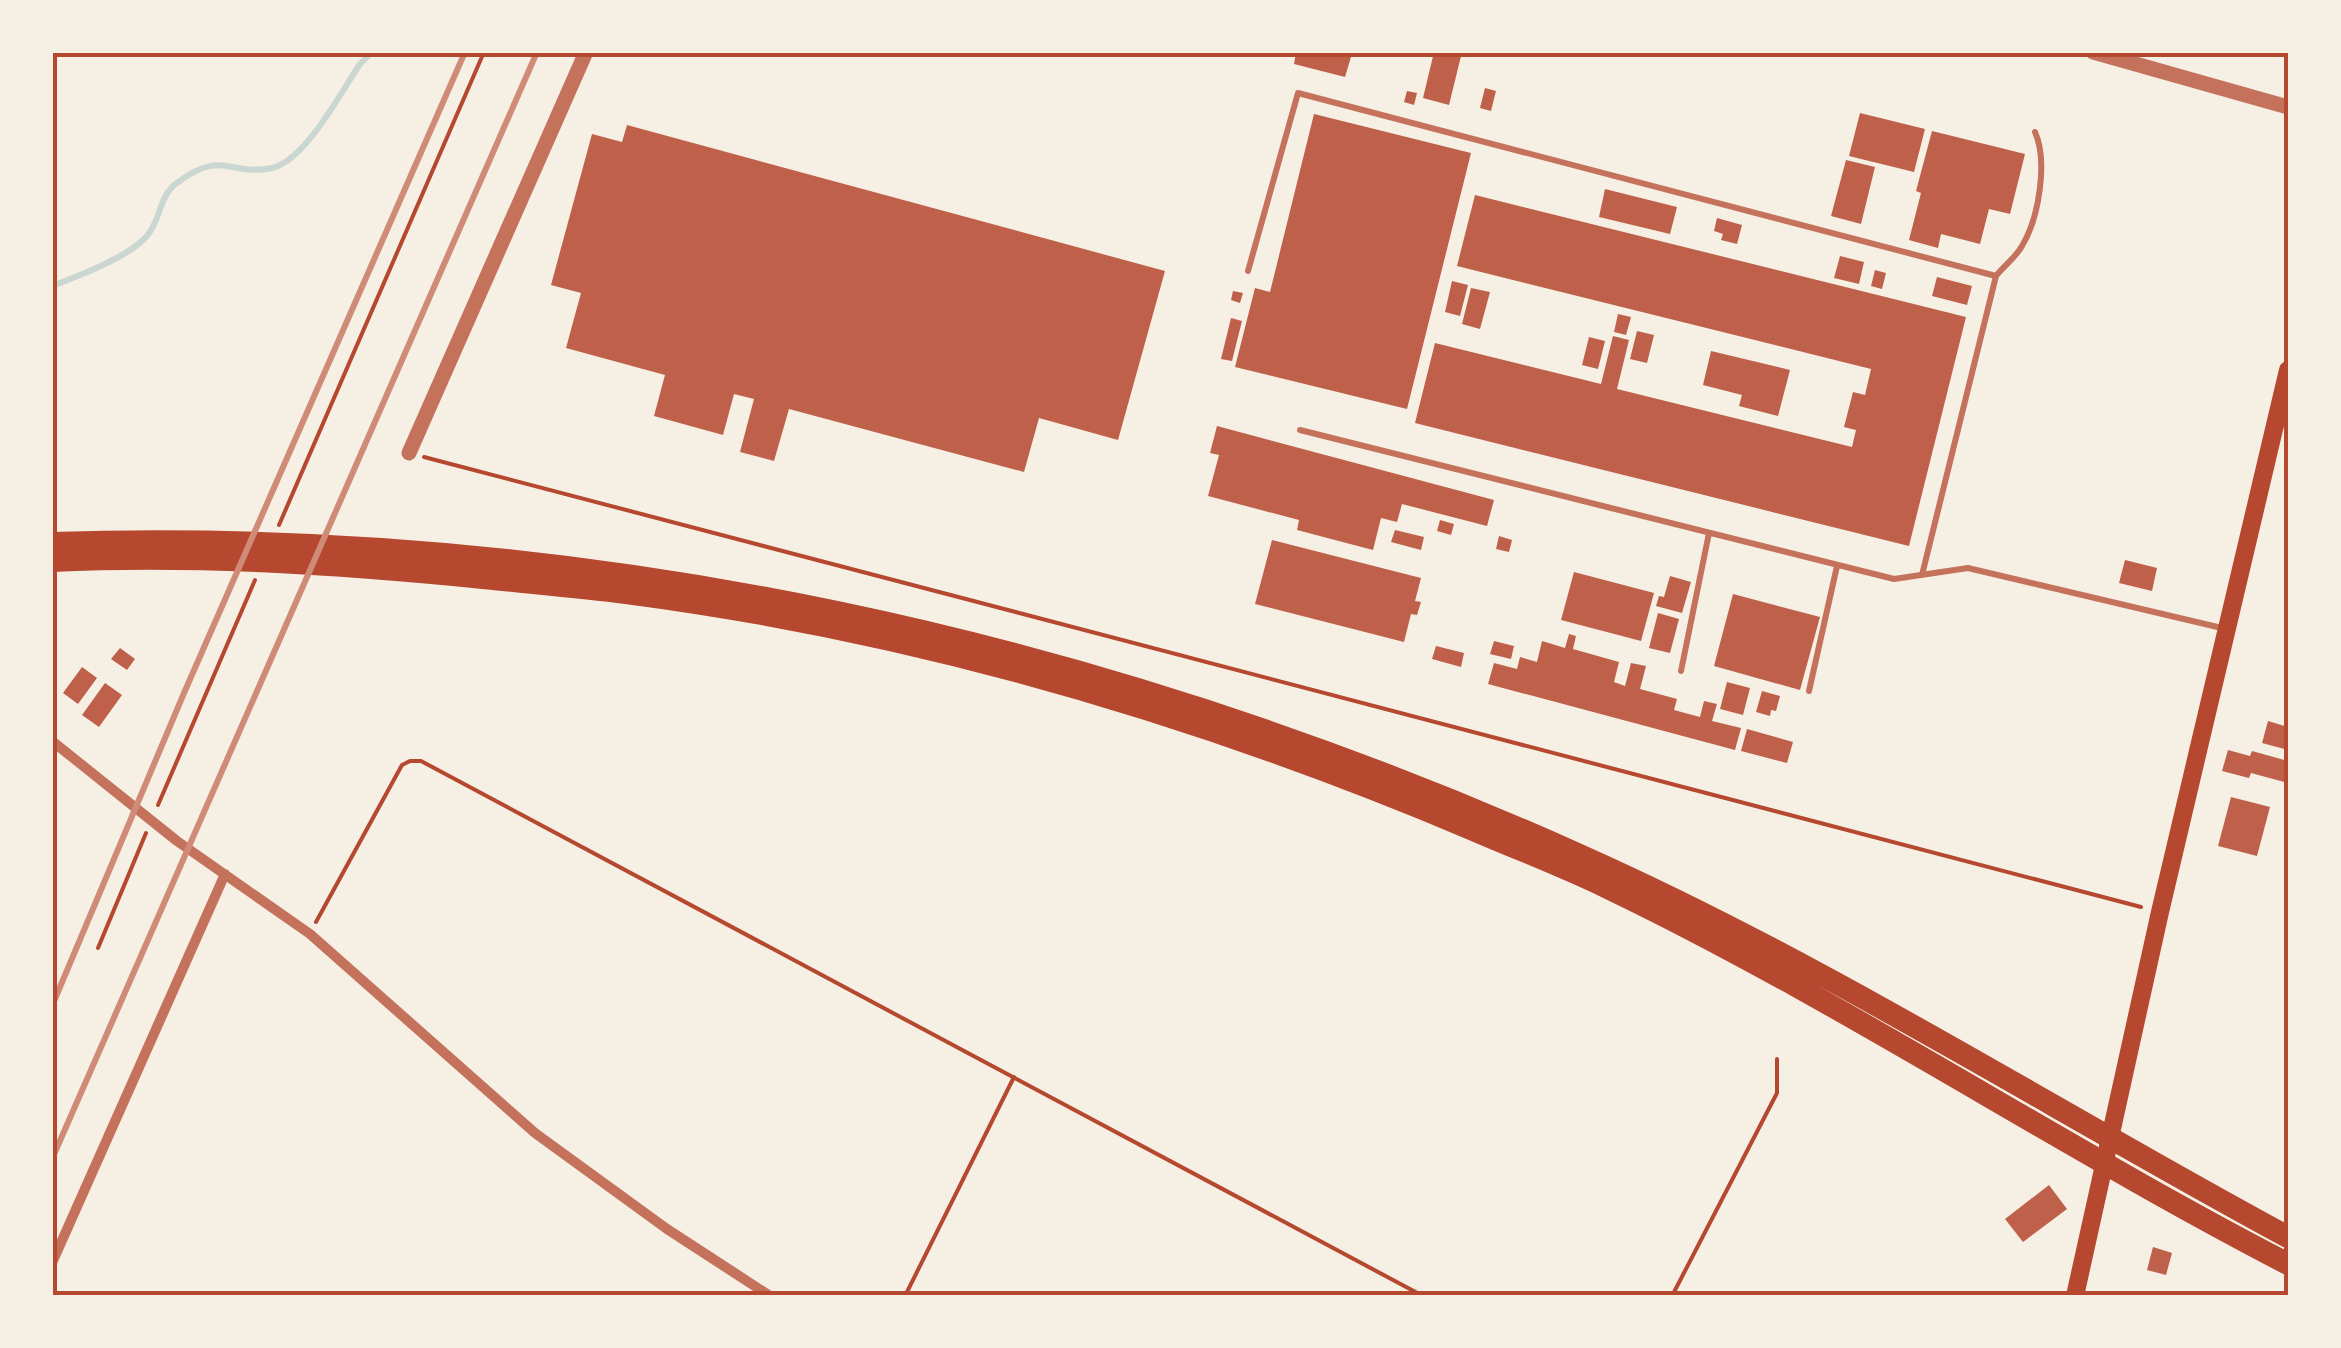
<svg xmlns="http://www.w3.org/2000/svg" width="2341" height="1348" viewBox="0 0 2341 1348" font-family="'Public Sans',sans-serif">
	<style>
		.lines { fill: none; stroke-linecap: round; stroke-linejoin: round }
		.stream { stroke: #c9d6d2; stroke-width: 6 }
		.building { fill: #bf614a }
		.path { stroke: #b5482f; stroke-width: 4 }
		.service { stroke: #c5725c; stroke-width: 6 }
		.minor { stroke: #c5725c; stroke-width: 10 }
		.tertiary { stroke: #c5725c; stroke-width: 15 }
		.secondary { stroke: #b5482f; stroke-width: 18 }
		.motorway { stroke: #b5482f; stroke-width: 22 }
		.rail { stroke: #cf8b77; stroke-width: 6 }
		.neatline { fill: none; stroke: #b5482f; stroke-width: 4 }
	</style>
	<rect width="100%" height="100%" fill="#f6efe4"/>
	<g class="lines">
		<path class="stream" d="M52,286c27,-10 77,-29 95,-50 14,-16 12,-41 30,-53 46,-35 52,-6 95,-15 33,-7 69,-76 88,-104l12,-12"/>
	</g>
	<path class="building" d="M1296,52h38l17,5 -6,20 -51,-13z
		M1434,52h28l-13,53 -26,-7z
		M1485,88l11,3 -5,20 -11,-3z
		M1407,91l10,2 -3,12 -10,-3z
		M1860,113l65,16 -11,43 -65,-16z
		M1314,114l157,39 -64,256 -172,-42 20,-79 15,4z
		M627,125l538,146 -47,169 -79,-22 -15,54 -235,-63 -15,52 -34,-9 14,-53 -20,-5 -11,41 -69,-19 11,-41 -99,-27 15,-55 -30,-8 41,-151 30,8z
		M1932,131l93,23 -15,60 -21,-5 -9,35 -39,-10 -3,14 -29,-8 12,-47 -5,-2z
		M1846,160l29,7 -14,57 -30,-8z
		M1605,189l72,18 -7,27 -71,-17z
		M1475,195l491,122 -57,229 -494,-123 20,-80 166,41 12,-48 16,4 -12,49 235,58 4,-17 -12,-3 9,-35 12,3 6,-26 -414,-103z
		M1717,218l25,7 -5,19 -16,-4 2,-6 -9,-3z
		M1840,256l24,6 -5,22 -25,-6z
		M1875,270l11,3 -4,16 -11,-3z
		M1937,277l35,9 -5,19 -35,-9z
		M1452,281l16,4 -8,31 -15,-4z
		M1471,288l19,4 -10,37 -18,-5z
		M1233,291l10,2 -3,10 -9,-3z
		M1618,314l13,3 -5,18 -12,-3z
		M1231,318l11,3 -10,40 -11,-2z
		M1637,331l17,4 -7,28 -17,-4z
		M1589,337l16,4 -7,28 -16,-4z
		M1711,351l79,19 -12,46 -39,-10 3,-11 -39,-10z
		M1217,426l277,74 -7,26 -85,-22 -5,18 -16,-4 -8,32 -76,-20 2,-10 -91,-24 11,-41 -9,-2z
		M1440,520l14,4 -3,11 -14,-4z
		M1395,530l29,7 -3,13 -30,-8z
		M1499,536l13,4 -3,12 -13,-3z
		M1272,540l149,38 -6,23 6,1 -4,13 -6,-1 -7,28 -149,-38z
		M2125,560l32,8 -5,23 -33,-8z
		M1574,572l80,21 -13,48 -80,-21z
		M1670,576l21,6 -9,31 -26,-7 3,-10 5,1z
		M1733,594l87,23 -20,73 -86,-24z
		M1658,613l21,6 -9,34 -21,-5z
		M1569,634l7,2 -3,13 46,13 -5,20 11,4 6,-23 15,3 -6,23 37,10 -3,11 26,7 4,-16 13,3 -5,17 29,7 -6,22 -247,-66 6,-21 23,6 3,-12 17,5 5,-21 23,7z
		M1494,641l20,5 -3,13 -21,-5z
		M1436,646l28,7 -3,14 -29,-8z
		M120,648l15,11 -8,11 -16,-11z
		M82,667l15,11 -19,26 -15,-11z
		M1727,682l23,6 -7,27 -23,-6z
		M105,683l17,12 -23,32 -17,-12z
		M1762,691l18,5 -4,15 -5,-1 -1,6 -14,-4z
		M2268,721l20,6v23l-26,-7z
		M1747,729l46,13 -6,21 -46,-12z
		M2228,750l22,6 2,-5 36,10v22l-37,-10 -2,5 -27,-7z
		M2231,797l39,10 -13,49 -39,-10z
		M2049,1185l18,24 -44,33 -18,-23z
		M2153,1247l19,6 -6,22 -19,-5z"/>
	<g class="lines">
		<path class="path" d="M424,457l1717,450
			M279,525l205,-473
			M158,805l97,-225
			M316,922l86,-157 8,-4h11l1002,535
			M98,948l48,-115
			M905,1296l109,-219
			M1672,1296l105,-203v-34"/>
		<path class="service" d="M1248,271l50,-178 698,183 -74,299
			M1996,276c8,-10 20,-19 26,-30 17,-28 26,-85 13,-114
			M1300,430l594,149 74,-11 258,61
			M1681,671l28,-138
			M1809,691l28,-125"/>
		<path class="minor" d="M52,741l125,100 133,93 225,199 132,96 103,67
			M52,1263l173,-389"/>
		<path class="tertiary" d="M2093,52l195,55
			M409,453l177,-401"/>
		<path class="secondary" d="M2075,1296l85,-384 128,-542"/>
		<path class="motorway" d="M52,543c532,-17 1048,96 1532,314 244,109 470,254 704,380
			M52,561c144,-7 288,3 431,17 47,5 95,9 143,15 292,38 579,123 850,238 44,19 89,36 132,57 233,112 450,257 680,376"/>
		<path class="rail" d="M52,1006l132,-313 281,-641
			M52,1159l485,-1107"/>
	</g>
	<rect width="2341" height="1348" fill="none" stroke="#f6efe4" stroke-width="110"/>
	<rect x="55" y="55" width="2231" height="1238" class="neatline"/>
</svg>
